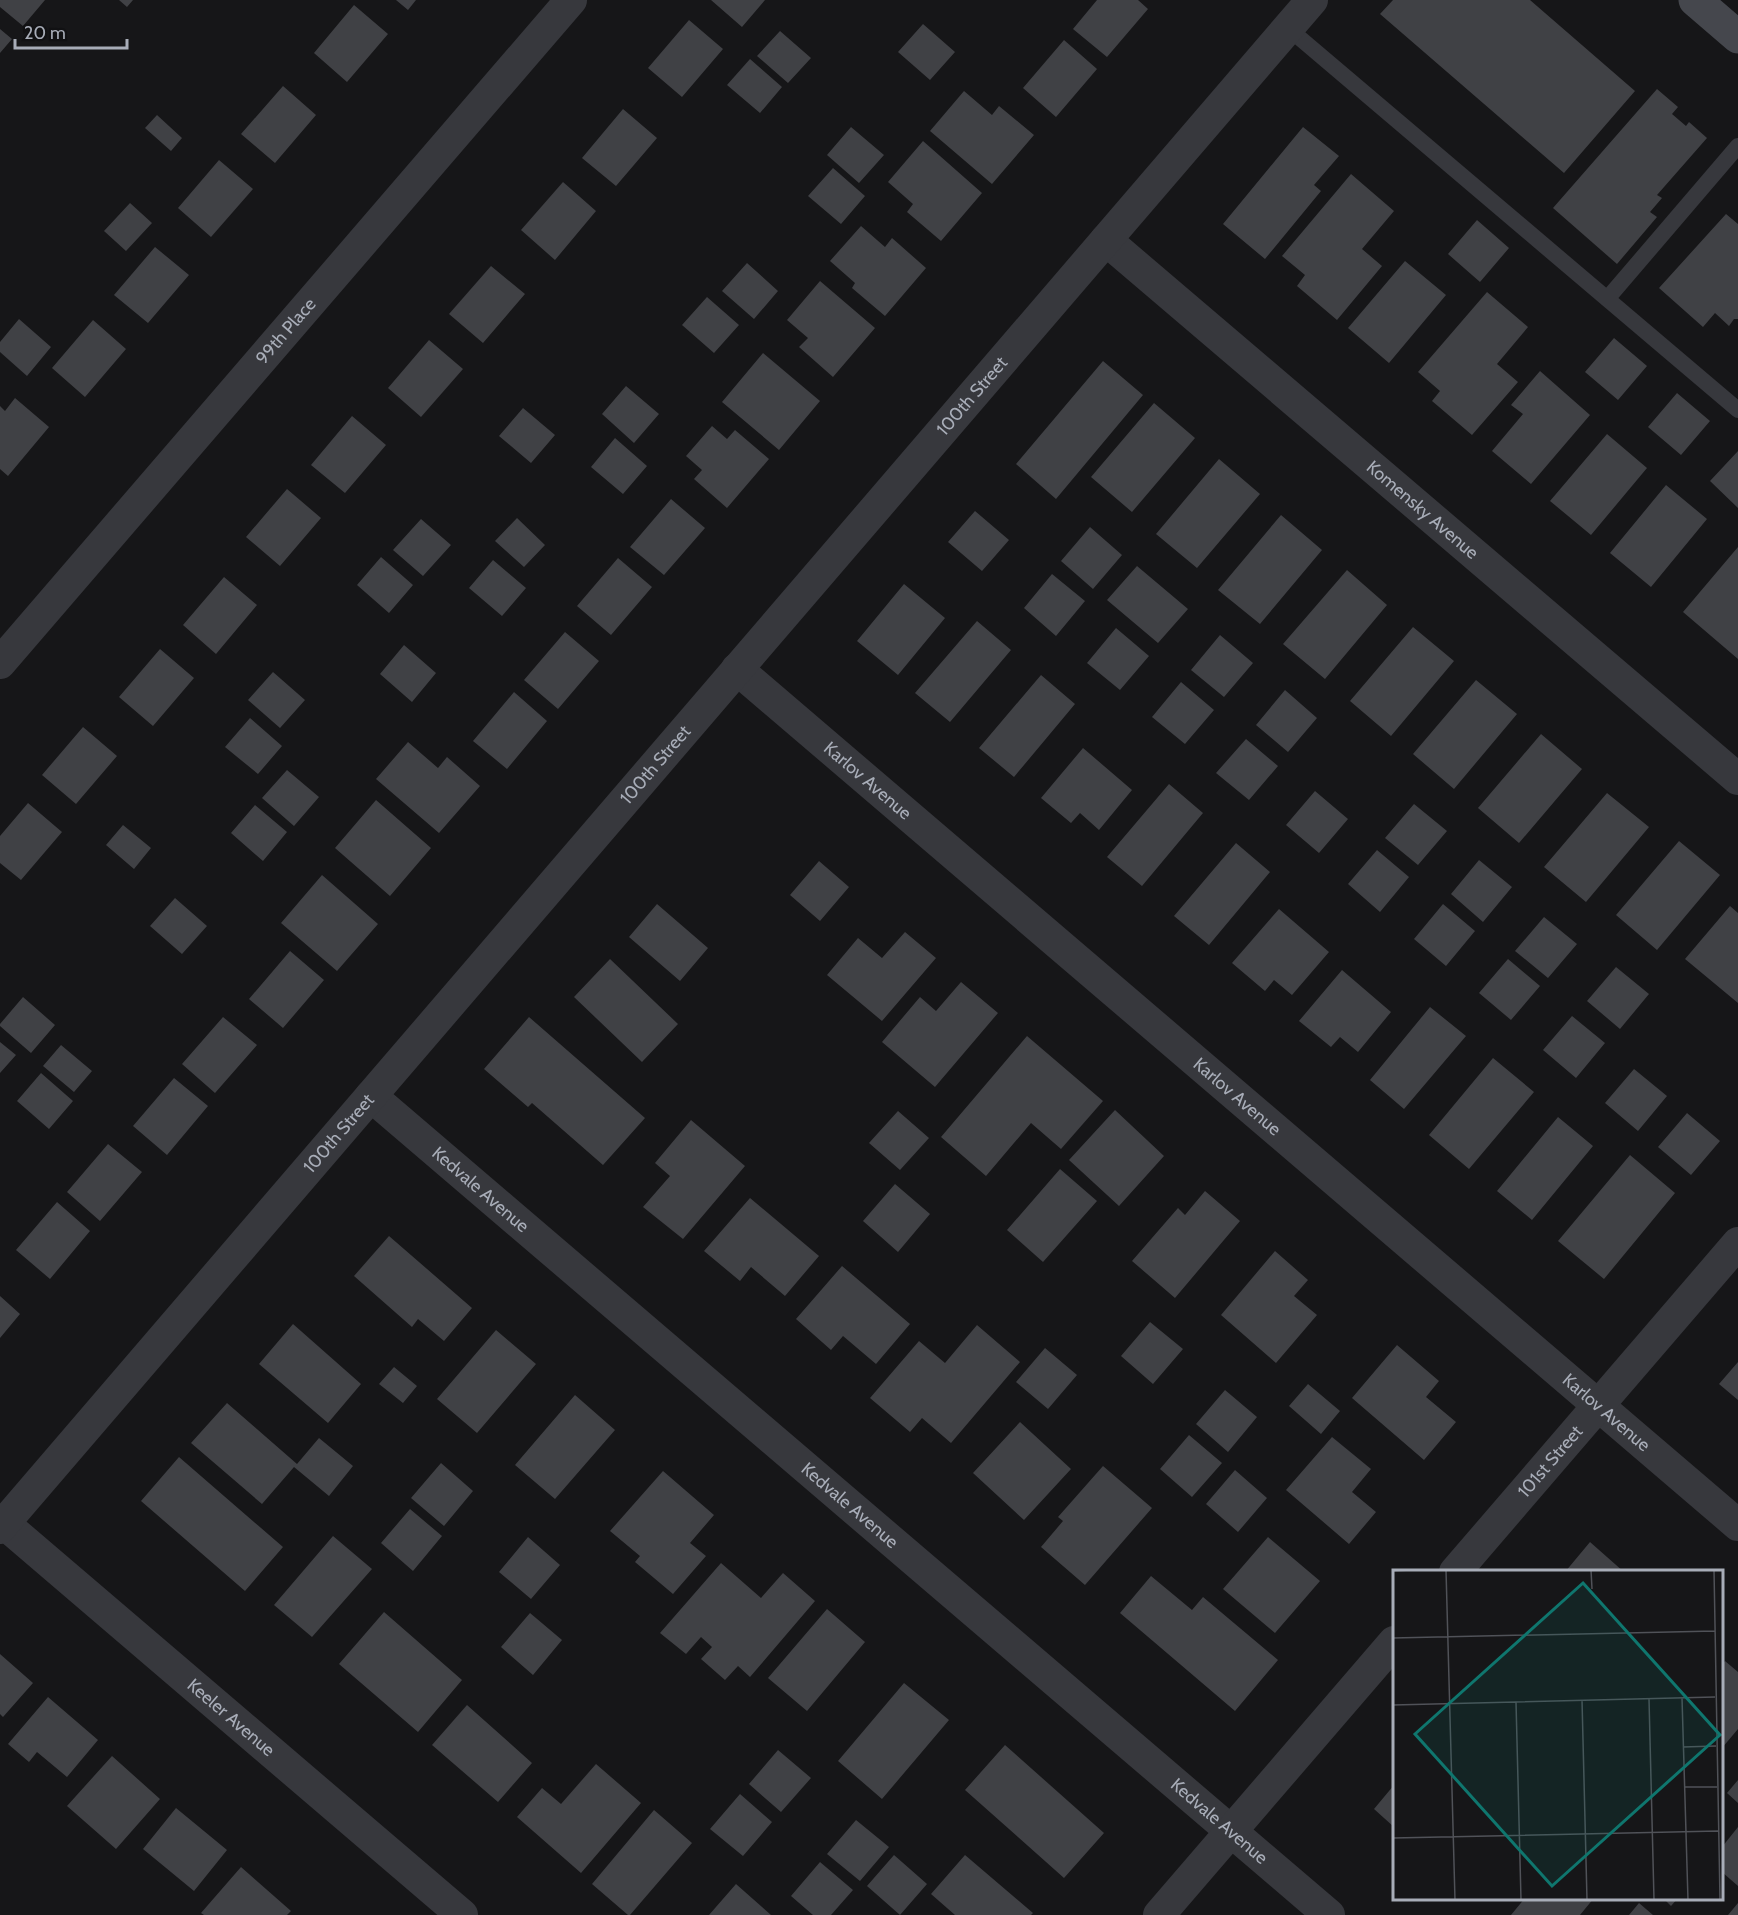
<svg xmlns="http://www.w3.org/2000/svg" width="1738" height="1915" viewBox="0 0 1738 1915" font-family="Cabin,sans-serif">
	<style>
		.building { fill: #404145 }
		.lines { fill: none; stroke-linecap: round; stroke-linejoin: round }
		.lane { stroke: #37383d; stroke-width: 16 }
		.street { stroke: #37383d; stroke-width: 32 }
		.secondary { stroke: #45474d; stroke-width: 33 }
		.labels { text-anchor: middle; stroke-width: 5; stroke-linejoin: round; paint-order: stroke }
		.street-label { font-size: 18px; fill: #a8adb8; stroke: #111113 }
		.inset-road { fill: none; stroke: #505258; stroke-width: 1.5 }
		.view { fill: #0f766e; fill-opacity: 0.15; stroke: #0f766e; stroke-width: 3 }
		.inset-edge { fill: none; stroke: #a8adb8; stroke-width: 3 }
	</style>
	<rect width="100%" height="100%" fill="#161618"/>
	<path class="building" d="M0,0h45l-22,26 -23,-19z
		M119,0h14l-6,7z
		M396,0h20l-8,10z
		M711,0h54l-23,27z
		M1097,0h41l10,9 -41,48 -34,-28z
		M1393,0h137l105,91 -71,82 -184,-159z
		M354,5l34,29 -41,48 -33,-29z
		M689,20l34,29 -41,48 -34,-29z
		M923,24l32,28 -25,28 -32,-28z
		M0,29l12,10 -12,14z
		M780,31l31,27 -23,25 -31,-27z
		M1064,40l33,29 -41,48 -33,-29z
		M750,59l32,28 -22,26 -33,-28z
		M283,86l33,29 -41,48 -34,-29z
		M1657,89l21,18 -6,7 14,12 3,-4 18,16 -50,57 5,3 -12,14 7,5 -40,47 -64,-56z
		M964,91l28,24 7,-9 35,29 -42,49 -62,-53z
		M623,109l34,29 -41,48 -34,-28z
		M157,115l25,23 -11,13 -26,-23z
		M851,127l33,28 -25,28 -32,-28z
		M1303,127l36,29 -25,29 7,6 -56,68 -42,-35z
		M923,141l59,52 -41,48 -34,-29 6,-8 -25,-22z
		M219,160l34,29 -42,48 -33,-29z
		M833,168l32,28 -24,28 -33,-28z
		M1351,174l43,37 -32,38 20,17 -45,54 -40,-34 8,-11 -23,-19z
		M563,182l33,29 -41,49 -34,-30z
		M130,203l22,20 -26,28 -22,-20z
		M1726,214l12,10v95h-4l-5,7 -14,-13 -12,14 -44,-39z
		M1477,220l32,28 -29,34 -32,-28z
		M861,226l24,21 7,-9 34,30 -41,48 -33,-28 3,-5 -25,-22z
		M155,247l34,28 -41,48 -34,-28z
		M1405,261l41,34 -57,68 -41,-35z
		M747,263l31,28 -24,28 -32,-28z
		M491,266l34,28 -42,49 -34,-29z
		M820,281l55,47 -42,49 -34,-30 9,-9 -21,-18z
		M1487,292l41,35 -31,37 21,18 -46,53 -40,-34 8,-10 -22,-19z
		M707,297l32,28 -25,28 -32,-28z
		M19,319l32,28 -24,29 -27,-24v-10z
		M93,320l33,29 -41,48 -33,-29z
		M1614,338l33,28 -29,34 -33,-28z
		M429,340l34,29 -42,48 -33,-29z
		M763,353l57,48 -41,49 -57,-48z
		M1103,361l40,34 -87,104 -40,-35z
		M1540,371l50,44 -59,69 -39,-33 31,-37 -12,-9z
		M626,386l33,28 -25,29 -32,-29z
		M1677,393l33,28 -29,34 -33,-28z
		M15,398l34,29 -41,49 -8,-7v-63l5,5z
		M1154,403l41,35 -63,74 -41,-35z
		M523,408l32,27 -24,28 -32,-27z
		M352,416l34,29 -41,48 -34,-28z
		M712,426l15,13 8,-9 34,29 -42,49 -33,-29 8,-9 -16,-14z
		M1607,434l40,34 -56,67 -41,-34z
		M615,438l32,28 -24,28 -32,-27z
		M1738,451v57l-28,-27z
		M1219,459l41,35 -63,74 -41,-34z
		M1666,485l41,34 -56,68 -41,-34z
		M287,489l34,29 -41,48 -34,-29z
		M671,499l34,29 -41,47 -34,-28z
		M975,511l34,29 -27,31 -34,-29z
		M1281,515l41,35 -62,74 -42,-34z
		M517,518l28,27 -21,22 -29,-26z
		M421,519l30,26 -28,31 -30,-26z
		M1090,527l32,28 -29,34 -32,-28z
		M1738,547v112l-55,-47z
		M381,557l32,28 -24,28 -32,-28z
		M618,558l34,29 -41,48 -34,-29z
		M493,560l33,28 -24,28 -33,-28z
		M1137,566l51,43 -30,34 -51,-43z
		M1347,570l40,35 -62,74 -42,-35z
		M1052,574l33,27 -29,35 -32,-28z
		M224,577l33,28 -41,49 -33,-29z
		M904,584l41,34 -47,57 -41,-34z
		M977,621l34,29 -61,72 -35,-29z
		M1413,627l41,34 -63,75 -41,-35z
		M1116,628l33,28 -29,34 -33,-27z
		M565,632l34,29 -41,48 -34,-29z
		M1220,635l33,28 -29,34 -33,-27z
		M404,645l32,28 -24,29 -32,-28z
		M160,649l34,29 -41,48 -34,-29z
		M273,672l32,28 -25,28 -32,-28z
		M1041,675l34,29 -61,73 -35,-29z
		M1476,680l41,34 -63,75 -41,-35z
		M1181,682l33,28 -29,34 -33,-27z
		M1285,690l32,28 -29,34 -32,-27z
		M514,692l33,29 -40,48 -34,-28z
		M250,718l32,28 -24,28 -33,-27z
		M83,727l34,29 -41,48 -34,-29z
		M1541,734l41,35 -63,74 -41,-35z
		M1246,739l32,27 -29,34 -33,-27z
		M408,742l30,26 9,-11 33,29 -41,47 -63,-54z
		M1083,748l49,42 -33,40 -19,-17 -9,10 -30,-25z
		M287,770l32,27 -25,29 -32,-28z
		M1169,784l34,29 -61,73 -35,-29z
		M1315,791l33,28 -29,34 -33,-28z
		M1607,793l42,34 -63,75 -42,-35z
		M376,800l55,48 -41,48 -55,-48z
		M28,803l34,29 -41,48 -21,-17v-27z
		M1414,804l33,27 -29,34 -33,-27z
		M255,805l32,27 -24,29 -32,-28z
		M123,825l28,23 -17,21 -28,-24z
		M1679,841l41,34 -63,75 -41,-35z
		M1236,843l34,29 -61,73 -35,-29z
		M1377,850l32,27 -29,35 -32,-28z
		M1479,860l33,27 -29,35 -32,-28z
		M819,861l30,26 -29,34 -30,-26z
		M322,875l56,49 -41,47 -56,-48z
		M175,898l32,28 -25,28 -32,-28z
		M657,904l51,44 -28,33 -51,-44z
		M1443,904l32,27 -29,35 -32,-27z
		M1730,906l8,7v90l-53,-44z
		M1279,909l50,43 -37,43 -18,-15 -9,11 -33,-28z
		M1544,917l33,27 -29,34 -33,-27z
		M905,932l31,26 -54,63 -55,-46 31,-37 24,20z
		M290,951l34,29 -41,48 -34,-29z
		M610,959l68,65 -36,38 -68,-65z
		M1508,959l32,27 -29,34 -32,-27z
		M1616,967l33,27 -29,35 -33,-28z
		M1342,970l49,42 -33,40 -18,-15 -9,10 -32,-26z
		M961,982l37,31 -63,74 -53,-45 38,-45 16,14z
		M23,997l32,28 -24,28 -31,-27v-2z
		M1430,1007l36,29 -62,73 -34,-29z
		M1572,1016l33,27 -29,35 -33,-28z
		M223,1017l34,28 -42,48 -33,-29z
		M529,1017l116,101 -42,47 -71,-62 -4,4 -44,-38z
		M1027,1036l76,65 -42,48 -30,-26 -45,53 -45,-39z
		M0,1042l16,13 -16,18z
		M61,1045l31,26 -18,21 -31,-26z
		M1493,1058l41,34 -65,77 -40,-34z
		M1634,1069l33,27 -29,35 -33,-28z
		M41,1073l32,28 -24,28 -32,-28z
		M174,1078l34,28 -41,49 -34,-29z
		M1115,1110l49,46 -45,50 -50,-46z
		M898,1111l31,27 -29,32 -31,-27z
		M1687,1113l33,28 -29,34 -33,-28z
		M1558,1117l35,29 -61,74 -35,-29z
		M691,1120l54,46 -62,73 -40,-32 27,-31 -15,-13z
		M108,1144l34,28 -42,49 -33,-29z
		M1630,1155l45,38 -71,86 -46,-38z
		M1060,1169l37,32 -54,61 -36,-32z
		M895,1184l35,30 -32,38 -35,-31z
		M1205,1191l35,30 -65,77 -43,-37 46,-53 7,7z
		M750,1198l69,58 -34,40 -34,-29 -11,14 -36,-30z
		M57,1202l33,29 -40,48 -34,-29z
		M389,1236l83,72 -28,33 -26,-22 -6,8 -58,-51z
		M1275,1251l33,29 -14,16 23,19 -41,48 -55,-48z
		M842,1266l68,58 -34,40 -33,-28 -12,14 -35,-31z
		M0,1296l20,18 -20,24z
		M1150,1322l33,27 -30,35 -32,-28z
		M293,1324l68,60 -33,39 -69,-59z
		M977,1325l43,37 -69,81 -29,-25 -12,14 -40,-34 49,-57 26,22z
		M496,1330l40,34 -59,69 -40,-34z
		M1397,1345l42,36 -13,16 30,25 -32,38 -72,-62z
		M1045,1348l32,27 -29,34 -32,-27z
		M1738,1362v38l-19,-16z
		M394,1367l23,19 -14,17 -24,-19z
		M1308,1384l32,27 -19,23 -32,-28z
		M1225,1390l32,27 -29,35 -32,-28z
		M575,1395l40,35 -60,69 -40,-34z
		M227,1403l70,61 22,-26 34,28 -24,30 -35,-29 -32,37 -71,-61z
		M1020,1422l51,47 -47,51 -51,-47z
		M1189,1435l33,28 -30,34 -32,-28z
		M1332,1437l39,32 -19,23 24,20 -27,32 -63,-54z
		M179,1457l104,90 -38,44 -104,-90z
		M441,1463l32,28 -29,35 -33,-28z
		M1103,1466l49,42 -67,77 -44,-38 22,-26 -5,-4z
		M1235,1470l32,28 -29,34 -32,-28z
		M663,1471l51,44 -24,28 16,13 -33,38 -38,-32 5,-6 -30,-25z
		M410,1509l32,27 -29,35 -32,-28z
		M333,1536l39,33 -60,68 -38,-32z
		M528,1537l32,28 -29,34 -32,-27z
		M1268,1537l52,44 -45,52 -52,-44z
		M1590,1542l34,30h-59z
		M721,1563l40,35 22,-25 32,28 -65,76 -12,-11 -13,14 -24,-21 11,-12 -11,-10 -15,17 -26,-21z
		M1151,1576l41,34 11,-13 75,63 -43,51 -115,-98z
		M827,1609l38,33 -58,69 -39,-33z
		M384,1612l78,68 -44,52 -79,-68z
		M530,1613l32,27 -29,35 -32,-28z
		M0,1654l33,29 -30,34 -3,-3z
		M1725,1661l13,11v57l-16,19v-83z
		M904,1683l45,37 -67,79 -44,-38z
		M48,1697l50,43 -31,37 -30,-25 -8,10 -21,-18z
		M467,1705l65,58 -34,39 -66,-57z
		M1005,1745l99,88 -40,45 -99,-88z
		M778,1750l33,28 -30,34 -32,-28z
		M112,1756l48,43 -44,50 -49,-43z
		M596,1764l45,39 -60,70 -64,-56 25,-29 19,16z
		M1738,1780v23l-11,-10z
		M1394,1785v42l-20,-18z
		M740,1794l32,28 -29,34 -33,-27z
		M176,1808l51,42 -33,41 -51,-42z
		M654,1810l38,33 -62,72h-2l-36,-31z
		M856,1820l33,27 -29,34 -33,-27z
		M1738,1827v59l-16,-14v-25z
		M894,1855l33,29 -27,31 -33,-29z
		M965,1855l68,58 -2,2h-76l-24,-21z
		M820,1862l33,28 -22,25h-18l-22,-19z
		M241,1867l50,44 -4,4h-83l-3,-2z
		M736,1884l35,31h-62z
		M1525,1898h69l-14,17h-69z
		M1663,1898h15l-7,8z
		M1639,1903l14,12h-24z
		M1738,1903v12h-10z"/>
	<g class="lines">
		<path class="lane" d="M1288,28l450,382
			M1607,299l131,-153"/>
		<g class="street">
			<path id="s1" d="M1106,240l632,539"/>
			<path id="s2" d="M0,663l571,-663"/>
			<path id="s3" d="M737,669l1001,856"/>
			<path id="s4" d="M371,1096l958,819"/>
			<path id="s5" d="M0,1520l462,395"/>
			<path id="s6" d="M0,1528l1312,-1528"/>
			<path id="s7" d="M1455,1572l283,-329"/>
			<path d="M1159,1915l235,-273"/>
		</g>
		<path class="secondary" d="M1695,0l43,37"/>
	</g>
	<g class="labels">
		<g class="street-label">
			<text dy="6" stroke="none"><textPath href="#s2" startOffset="438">99th Place</textPath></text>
			<text dy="6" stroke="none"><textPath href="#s6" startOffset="1492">100th Street</textPath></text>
			<text dy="6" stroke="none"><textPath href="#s1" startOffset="416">Komensky Avenue</textPath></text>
			<text dy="6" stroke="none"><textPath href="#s6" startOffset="1006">100th Street</textPath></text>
			<text dy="6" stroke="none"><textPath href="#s3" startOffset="172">Karlov Avenue</textPath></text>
			<text dy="6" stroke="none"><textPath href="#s3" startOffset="658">Karlov Avenue</textPath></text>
			<text dy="6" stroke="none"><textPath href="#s6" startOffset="520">100th Street</textPath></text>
			<text dy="6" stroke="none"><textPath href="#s4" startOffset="144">Kedvale Avenue</textPath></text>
			<text dy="6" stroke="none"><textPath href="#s3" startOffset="1144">Karlov Avenue</textPath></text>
			<text dy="6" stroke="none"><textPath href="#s7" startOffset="146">101st Street</textPath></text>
			<text dy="6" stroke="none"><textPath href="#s4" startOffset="630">Kedvale Avenue</textPath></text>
			<text dy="6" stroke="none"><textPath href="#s5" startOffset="304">Keeler Avenue</textPath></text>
			<text dy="6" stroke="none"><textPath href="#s4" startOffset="1116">Kedvale Avenue</textPath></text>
		</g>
	</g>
	<g transform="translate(1393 1570)">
		<rect width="330" height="330" fill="#161618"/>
		<path class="inset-road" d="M53,0l9,330M198,0l1,19M321,0l6,330M0,1l18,-1M0,68l322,-7M289,128l6,202M256,129l5,201M189,130l5,200M123,132l5,198M0,135l322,-8M290,177l33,-1M291,217h33M0,268l325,-7"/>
		<path class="view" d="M190,13l137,152 -168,151 -137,-152z"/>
		<rect width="330" height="330" class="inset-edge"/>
	</g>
	<path d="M15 39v9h112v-9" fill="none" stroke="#a8adb8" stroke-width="3"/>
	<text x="24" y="39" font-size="18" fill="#a8adb8" stroke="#111113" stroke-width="4.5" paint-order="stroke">20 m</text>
</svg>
